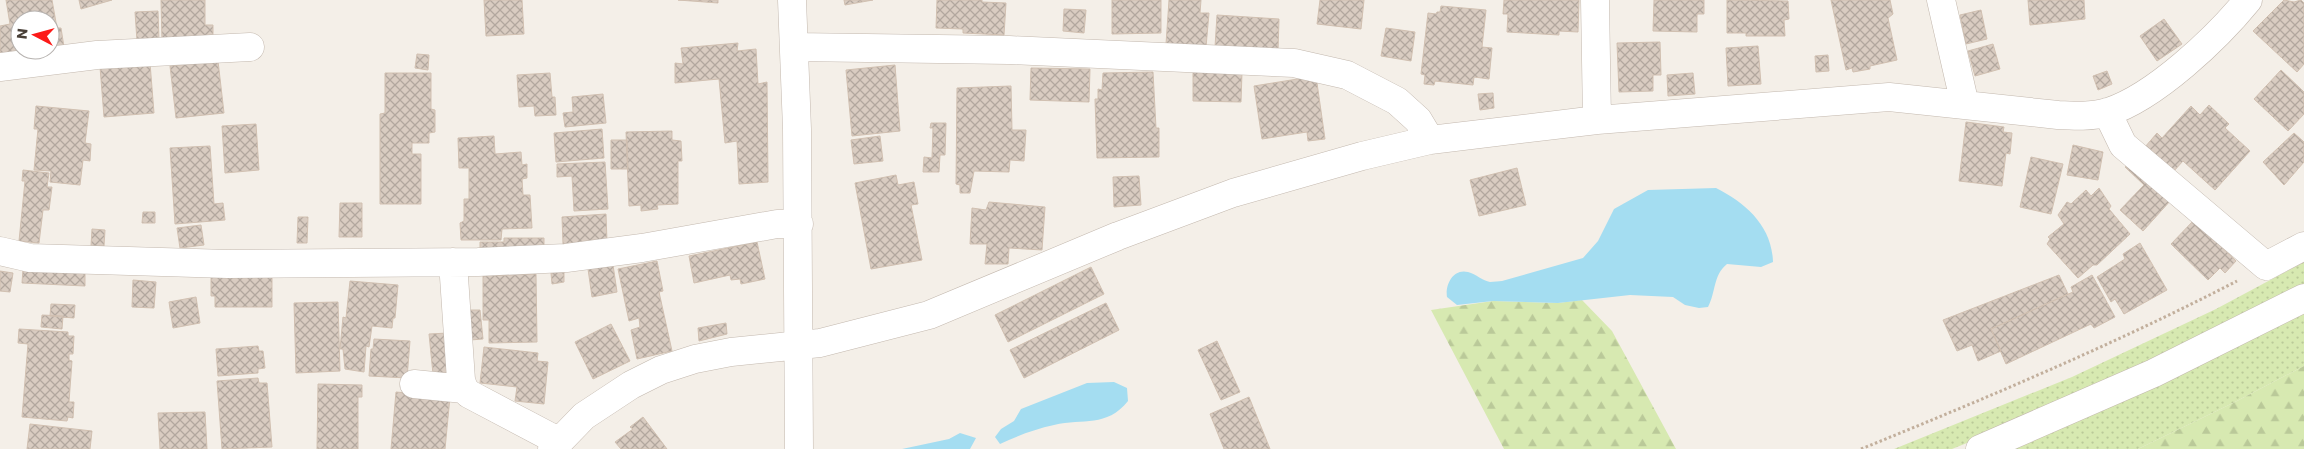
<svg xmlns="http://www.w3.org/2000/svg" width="2304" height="449" viewBox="0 0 2304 449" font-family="Poppins,sans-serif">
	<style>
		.grass { fill: url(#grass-dots) }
		.forest { fill: url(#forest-firs) }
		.water { fill: #a4ddf1 }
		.building { fill: url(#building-cross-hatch); stroke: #d1c0b1 }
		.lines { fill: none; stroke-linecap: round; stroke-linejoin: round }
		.minor-casing { stroke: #c3b8ae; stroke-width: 29 }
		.path { stroke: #c2af9c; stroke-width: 3; stroke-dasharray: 2.5 2.5; stroke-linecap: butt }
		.minor { stroke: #fff; stroke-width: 28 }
	</style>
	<defs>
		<pattern id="grass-dots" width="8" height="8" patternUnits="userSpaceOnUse" patternTransform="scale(1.25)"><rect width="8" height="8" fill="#d7e9b1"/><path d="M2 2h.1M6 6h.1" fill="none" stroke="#bac999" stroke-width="1.8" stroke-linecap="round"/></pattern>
		<pattern id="forest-firs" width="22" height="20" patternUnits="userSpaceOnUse" patternTransform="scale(1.25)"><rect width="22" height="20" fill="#d7e9b1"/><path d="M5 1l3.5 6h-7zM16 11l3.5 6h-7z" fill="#bac999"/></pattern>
		<pattern id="building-cross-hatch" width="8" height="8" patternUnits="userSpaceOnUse" patternTransform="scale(1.25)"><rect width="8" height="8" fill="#d9ccc1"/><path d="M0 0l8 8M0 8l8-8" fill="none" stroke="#b2a79e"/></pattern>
	</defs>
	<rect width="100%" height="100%" fill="#f4efe8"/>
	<path class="grass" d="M2304,262v24l-223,111 -129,52h-58l178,-72 144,-68z
		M2304,309v57l-71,37 -95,46h-135z"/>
	<path class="forest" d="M1582,300l30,31 64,118h-172l-73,-139 62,-9 65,2z
		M2304,366v83h-166l95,-46z"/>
	<path class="water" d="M1716,188c30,15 56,38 57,74l-12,5 -34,-3c-14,11 -11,28 -19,43l-9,1 -14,-3 -12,-8 -43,-2 -72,8 -65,-2 -36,4 -10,-8c-2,-12 6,-29 21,-25 8,2 15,9 22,10 4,0 9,-1 12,-1l81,-23 15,-17 16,-32 34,-19z
		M1114,382l13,6 1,13c-22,27 -44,17 -74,24 -19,4 -37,11 -54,19l-5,-7 6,-8 13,-8 7,-12 66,-26z
		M960,433l16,5 -6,11h-68l47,-10z"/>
	<path class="building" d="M6,0h46l5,28h4l3,19 -14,2v-29h-30v30h23l-43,7v-31l10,-2z
		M79,0h33l-31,9z
		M161,0h44v25h8v16l-51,1z
		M484,0h38l2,34 -38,2z
		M678,0h40v3z
		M844,0h29l-28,5z
		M937,0h45v2l24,1 -2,32 -41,-2v-4l-27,-1z
		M1112,0h49v33l-49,1z
		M1169,0h32l-1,13h9l-3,34 -40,-3z
		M1320,0h44l-3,29 -44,-5z
		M1504,0h75l-1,32 -19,-1v4l-52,-3 1,-18h-5z
		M1654,0h50v14h-7v18l-44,-1z
		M1727,0l61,1 1,18 -5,1 1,16h-39v-3h-19z
		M1831,0h59l3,14 -5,4 9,42 -27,6v3l-17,3 -1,-4 -6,2z
		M2028,0h56l1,19 -55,6z
		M2284,0l10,2 7,-2 3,3v61l-7,8 -44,-41z
		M1441,6l45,4 -4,37 10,1 -3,31 -15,-2 -1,8 -38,-4 -1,4 -10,-1 1,-9 -4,-1 7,-61 8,1 1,-2h3z
		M1064,9l22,1 -2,23 -21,-2z
		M1981,10l6,29 -21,5 -6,-29z
		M158,11l1,29 -22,1 -2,-29z
		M1217,15l62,4 -1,32 -63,-4z
		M2164,19l18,25 -25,17 -17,-25z
		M1386,28l29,4 -4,29 -30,-5z
		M1660,42l1,33h-8v16l-34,1 -2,-49z
		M738,43l-1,8 19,-2 2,35 9,-2 1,100 -29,2 -2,-43 -12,2 -6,-64 -44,4v-20l8,1 -2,-16z
		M1993,44l7,25 -25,7 -7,-25z
		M1758,46l3,38 -33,2 -2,-38z
		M417,54l12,1 -1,15 -13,-2z
		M1828,55l1,16 -13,1 -1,-16z
		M218,61l6,52 -48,5 -6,-52z
		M150,63l4,50 -50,4 -4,-50z
		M895,65l5,66 -48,5 -6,-66z
		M1031,68l59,1 -1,33 -59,-2z
		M2281,70l23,22v22l-16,17 -34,-32z
		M1193,71l49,1 -1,30 -48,-1z
		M2107,71l5,13 -14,6 -5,-14z
		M1153,72l3,56h3v29l-62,1 -2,-59h3v-10l4,1 1,-17z
		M385,73h46v36l4,1v22l-6,1v10h-17v11h9v50h-41v-90l5,-1z
		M550,73l2,24h3l1,18 -21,1 -1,-10 -15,1 -2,-32z
		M1693,73l2,21 -27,2 -1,-21z
		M1316,76l9,63 -17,2 -1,-9 -45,7 -8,-53z
		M1011,86l1,44h14l-2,31 -14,-1 -1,12 -35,-1 -4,22h-10v-8l-4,-1 1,-96z
		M1493,93l1,15 -14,2 -2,-16z
		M603,94l3,29 -41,4 -2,-14 10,-1 -1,-15z
		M2209,105l20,19 -4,4 25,23 -35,39 -32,-29 -10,11 -28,-25 12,-14 5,5 29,-32 9,9z
		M36,106l53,5 -4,32 6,1 -1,17 -7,-1 -3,25 -30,-3 1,-11 -17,-1 4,-41h-4z
		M1966,122l38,5 -1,5 9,1 -2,21 -4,-1 -4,33 -43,-5z
		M931,123h15l-1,32h-5l-1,17h-16l1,-15 8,1 1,-30h-3z
		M256,124l3,46 -34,3 -3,-47z
		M602,129l2,29 -48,4 -2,-29z
		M672,131v9l9,1 1,20h-4v43l-21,1 1,4 -17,2v-6l-12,1 -3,-74z
		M2294,133l10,9v20l-20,23 -21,-23z
		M494,136l1,18 26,-2 1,13 5,-1v14l-5,1 1,16h7l2,33 -30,1 -1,11h-40l-1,-17 4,-2v-22h5v-31h-10l-1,-30z
		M880,136l3,25 -29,3 -3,-24z
		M611,140h16l1,29h-17z
		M2073,145l30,7 -5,28 -31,-5z
		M210,146l4,58 9,-1 2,17 -50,4 -5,-76z
		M2031,157l32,7 -12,50 -31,-7z
		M605,162l3,47 -34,2 -2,-35 -15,1v-13z
		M2129,164l42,36 -28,31 -23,-21 24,-25 -19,-18z
		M1517,168l9,37 -47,11 -9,-36z
		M23,170l26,3 -2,14h5l-3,23h-6l-4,33 -20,-2 6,-60h-3z
		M896,175l2,10 16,-3 4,22 -7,1 11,55 -51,9 -16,-86z
		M1139,176l2,29 -27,2 -1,-30z
		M2099,188l12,18 -2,3 21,25 -33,31h-4l-15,13 -31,-34 3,-5 -2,-2 16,-13 -6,-9 9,-13 4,2 15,-14 5,6z
		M989,202l56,5 -3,43 -33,-2 -1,16h-23l2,-20h-17l2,-36 14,2z
		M340,203h22v34h-23z
		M143,212h12v11h-13z
		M606,214l1,28 -44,2 -1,-27z
		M298,217h10l-1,26h-10z
		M2194,220l42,41 -11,12 -5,-5 -12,12 -37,-36z
		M201,225l3,20 -24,3 -3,-20z
		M92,229l13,1 -1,16h-13z
		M504,238h40v12h-64v-8h24z
		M757,242l8,37 -24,5 -1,-5 -9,1 -1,-5 -36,8 -5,-27z
		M2140,243l27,47 -43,24 -9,-15 -4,3 -14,-25 28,-18 -2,-5z
		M657,261l6,30 -4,1 13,59 -35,8 -6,-29 9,-3 -1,-9 -10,3 -11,-52z
		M613,265l4,27 -25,5 -4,-28z
		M1091,267l13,27 -96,48 -13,-27z
		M23,269l62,3v14l-63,-3z
		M0,271l13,2 -3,19 -10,-1z
		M564,272v10l-12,2 -1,-11z
		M536,274l1,68 -48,1v-23h-6v-44z
		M211,275h61v32h-57v-11h-4z
		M2059,275l9,19 -77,35 10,22 -23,10 -6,-16 -15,6 -14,-31z
		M2092,275l23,42 -21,11 -3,-4 -85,40 -15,-35 82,-37 -2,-5z
		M133,280l23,2 -2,26 -22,-1z
		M350,281l48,4 -3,33h-2l-1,10 -20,-2 -3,21 -3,-1 -2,26 -19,-3 -2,-20h-3l3,-32 3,1z
		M196,297l4,26 -27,5 -4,-26z
		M338,302l2,69 -44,2 -2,-70z
		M1106,303l13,27 -95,48 -14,-28z
		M51,304l24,1 -1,13 -24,-2z
		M468,310h12l3,29 -13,1z
		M42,315l21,1 -1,13 -21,-2z
		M726,323l1,11 -28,7 -1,-13z
		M611,324l19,37 -37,18 -18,-37z
		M19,329l49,3v4h6l-1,18h-4v6l3,1 -3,41h5l-1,16 -5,-1 -1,4 -45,-4 6,-73 -10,-1z
		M448,333l2,42 -17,-1 -4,-40z
		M374,339l36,2 -3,37 -38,-2 2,-27h2z
		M1217,341l23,51 -19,8 -23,-50z
		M258,346l1,5h4l2,17 -7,1v4l-40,3 -2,-27z
		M484,347l54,6 -1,8 11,1 -4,42 -29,-3 2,-14 -37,-4z
		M258,378l1,5h8l5,64 -50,2 -5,-68z
		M318,384l44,1v12h-4v52h-41z
		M396,392l54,5 -5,52h-54z
		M1249,397l21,52h-46l-14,-35z
		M205,412l2,37h-47l-2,-36z
		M643,417l24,32h-46l-6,-7 18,-13 -3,-2z
		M30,424l62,7 -2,18h-63z"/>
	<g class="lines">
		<g class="minor-casing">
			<path id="minor" d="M792,0l5,129 2,320
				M1595,0l2,120
				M1941,0l24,105
				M795,47l214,3 285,13 53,12 50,26 21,19 12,20
				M0,67l97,-12 153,-8
				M2107,112l16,33 143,121 38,-20
				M0,251l30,7 198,6 250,-2 88,-4 76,-10 135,-24h22
				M453,262l8,118 3,9 5,5 89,47
				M414,384l50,5
				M552,449l32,-33 47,-31 30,-15 34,-11 36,-7 89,-9 109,-28 189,-79 115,-43 129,-37 68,-16 167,-20 292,-23 169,18c16,1 33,2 50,-3 47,-15 109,-74 140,-112
				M1980,449l174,-76 150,-75"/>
		</g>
		<path class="path" d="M1861,449c128,-52 254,-105 376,-168"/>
		<use href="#minor" class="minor"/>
	</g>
	<g transform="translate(35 35) rotate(276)"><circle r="24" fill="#ffffff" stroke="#b6b2af"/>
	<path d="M0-4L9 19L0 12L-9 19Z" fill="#fc1a18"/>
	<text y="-8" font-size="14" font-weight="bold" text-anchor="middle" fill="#483f37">N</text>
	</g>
</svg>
